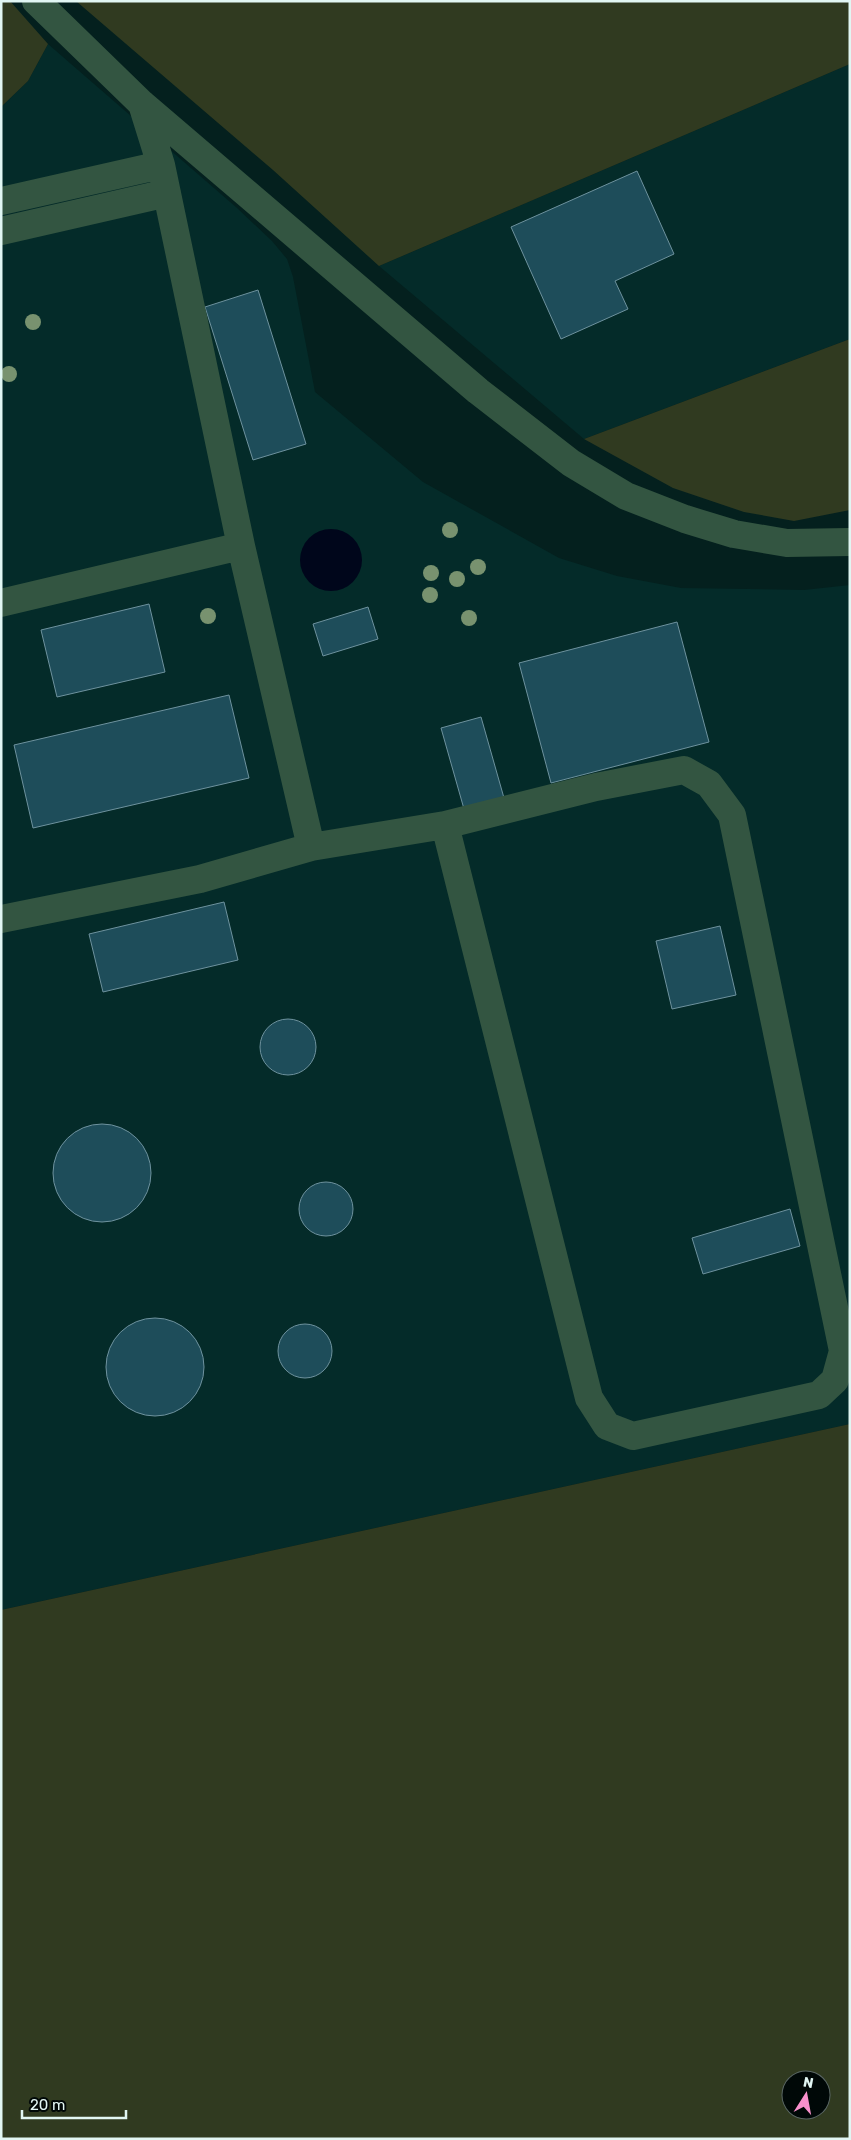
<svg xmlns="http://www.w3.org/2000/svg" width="851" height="2140" viewBox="0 0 851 2140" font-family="Rubik,sans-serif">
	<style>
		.built { fill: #042b29 }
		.green { fill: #303a20; fill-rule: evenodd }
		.water { fill: #00061b }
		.building { fill: #1e4d5a; stroke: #6e929e }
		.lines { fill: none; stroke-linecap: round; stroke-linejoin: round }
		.minor { stroke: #335541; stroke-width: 28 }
		.tree { fill: #78926f }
	</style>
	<rect width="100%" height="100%" fill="#04201e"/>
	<path class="built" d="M48,44l189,164 35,33 15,18 6,18 22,115 108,90 136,76 58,18 64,12 123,2 46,-5v839l-849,186v-1503l27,-26z
		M850,64v275l-266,100 -205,-173z"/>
	<path class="green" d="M1,1h9l38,43 -20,37 -27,26z
		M76,1h774v63l-471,202 -106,-96z
		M850,339v171l-56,11 -50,-9 -71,-24 -89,-49z
		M850,1424v715h-849v-529zM791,2080h30v30h-30z"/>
	<path class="water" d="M300 560a31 31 0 1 1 62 0a31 31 0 1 1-62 0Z"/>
	<path class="building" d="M637,171l37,83 -59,27 13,28 -67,30 -50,-112z
		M258,290l48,154 -53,16 -48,-153z
		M149,604l16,68 -108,25 -16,-67z
		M368,607l10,32 -55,17 -10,-32z
		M677,622l32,120 -158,41 -32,-120z
		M229,695l20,83 -216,50 -19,-83z
		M481,717l23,81 -40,11 -23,-81z
		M224,902l14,58 -135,32 -14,-58z
		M720,926l16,69 -64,14 -16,-68z
		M260 1047a28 28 0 1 1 56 0a28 28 0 1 1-56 0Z
		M53 1173a49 49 0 1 1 98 0a49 49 0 1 1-98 0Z
		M299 1209a27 27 0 1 1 54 0a27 27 0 1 1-54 0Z
		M790,1209l10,37 -97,28 -11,-36z
		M106 1367a49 49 0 1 1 98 0a49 49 0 1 1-98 0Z
		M278 1351a27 27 0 1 1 54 0a27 27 0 1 1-54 0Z"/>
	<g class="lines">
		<path class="minor" d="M36,1l106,103 336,287 93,72 55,33 59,23 49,15 53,9 63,-1
			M142,104l19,61 80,381 70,301 134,-22 151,-38 88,-17 25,14 23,31 111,536 -8,29 -16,15 -186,41 -26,-10 -18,-28 -144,-573
			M1,201l160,-36
			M1,231l166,-38
			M1,603l240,-57
			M1,919l199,-40 111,-32"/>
	</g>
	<g class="tree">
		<circle cx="33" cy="322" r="8"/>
		<circle cx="9" cy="374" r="8"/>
		<circle cx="450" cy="530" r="8"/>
		<circle cx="478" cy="567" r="8"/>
		<circle cx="431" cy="573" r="8"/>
		<circle cx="457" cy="579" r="8"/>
		<circle cx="430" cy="595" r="8"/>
		<circle cx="208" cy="616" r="8"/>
		<circle cx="469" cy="618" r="8"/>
	</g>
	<rect width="851" height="2140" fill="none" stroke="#e1f6f3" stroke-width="5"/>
	<g transform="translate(806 2095) rotate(11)"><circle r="24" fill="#000807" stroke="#5a6765"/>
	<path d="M0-4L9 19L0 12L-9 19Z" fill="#f890cc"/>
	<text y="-8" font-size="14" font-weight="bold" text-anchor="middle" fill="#e1f6f3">N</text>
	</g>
	<path d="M22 2110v8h104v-8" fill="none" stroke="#e1f6f3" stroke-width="2.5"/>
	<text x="30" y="2110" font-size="15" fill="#e1f6f3" stroke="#000807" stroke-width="4" paint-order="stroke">20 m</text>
</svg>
